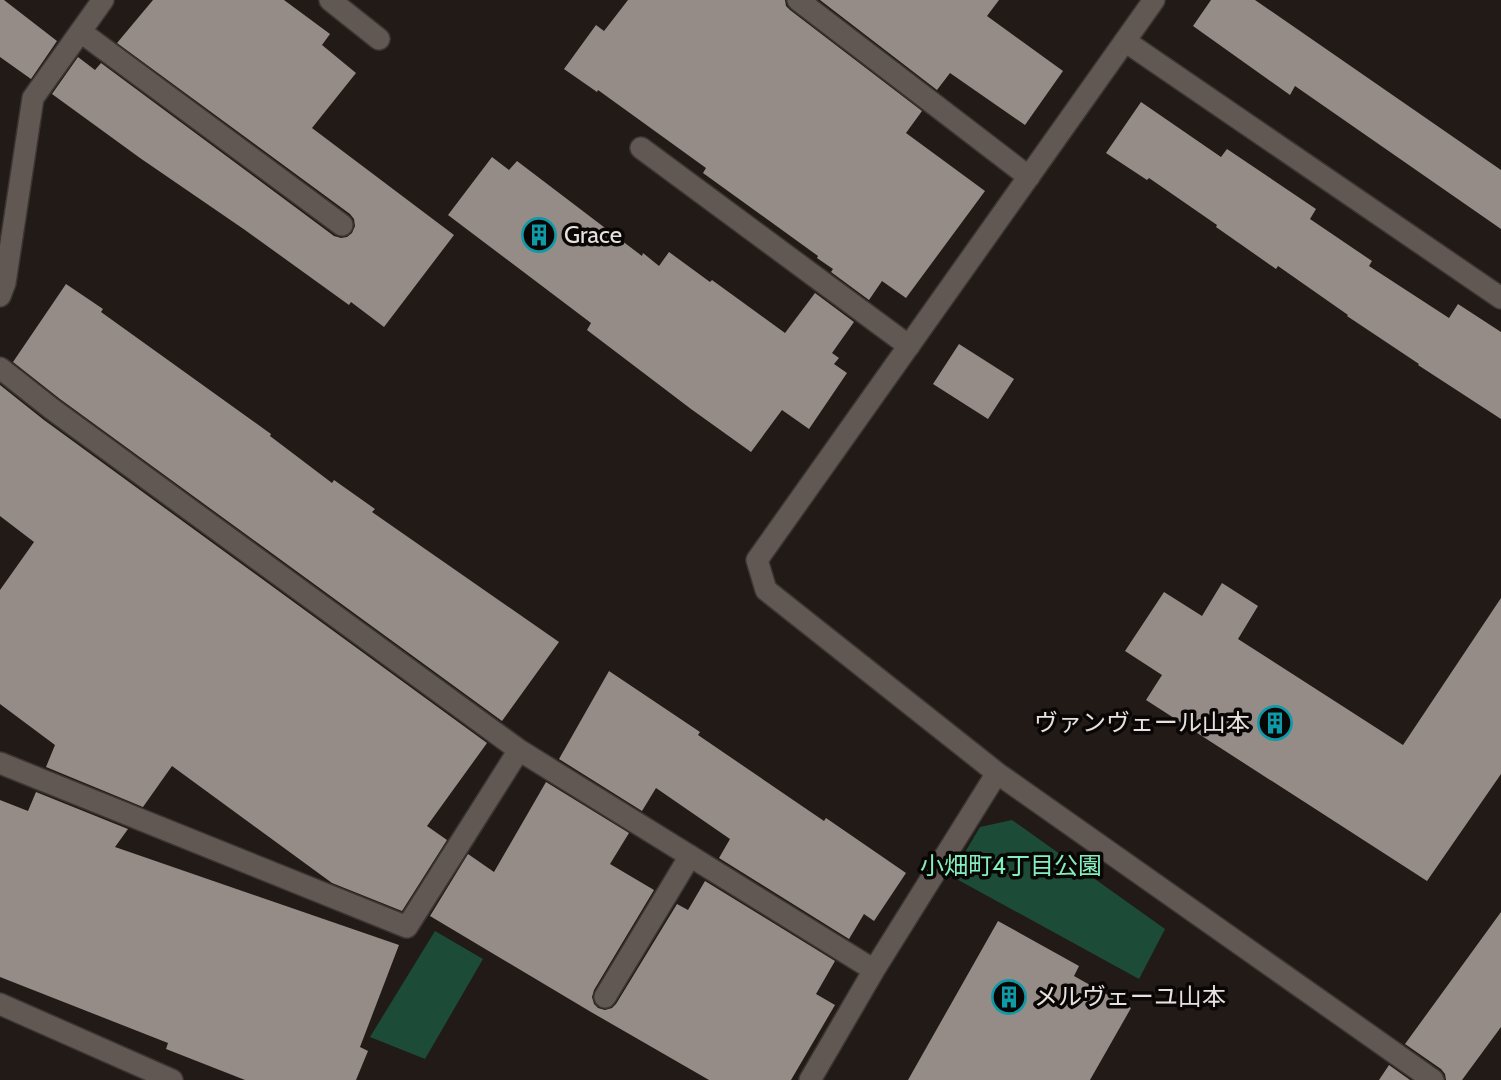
<svg xmlns="http://www.w3.org/2000/svg" width="1501" height="1080" viewBox="0 0 1501 1080" font-family="Cabin,'Noto Sans JP',sans-serif">
	<style>
		.green { fill: #1c4c37 }
		.building { fill: #968c87 }
		.lines { fill: none; stroke-linecap: round; stroke-linejoin: round }
		.service-casing { stroke: #3b3533; stroke-width: 24 }
		.minor-casing { stroke: #3b3533; stroke-width: 24 }
		.service { stroke: #615853; stroke-width: 21 }
		.minor { stroke: #615853; stroke-width: 21 }
		.labels { text-anchor: middle; stroke-width: 7; stroke-linejoin: round; paint-order: stroke }
		.poi-label { font-size: 24px; fill: #e6e1de; stroke: #090605; text-anchor: start }
		.park-label { font-size: 24px; fill: #84efbe; stroke: #090605 }
	</style>
	<rect width="100%" height="100%" fill="#211a16"/>
	<path class="green" d="M1012,820l153,109 -26,50 -188,-103 29,-49z
		M435,931l48,28 -58,100 -55,-22z"/>
	<path class="building" d="M0,0h4l53,41 -26,38 -31,-22z
		M153,0h131l46,34 -8,11 34,28 -44,55 142,107 -70,92 -33,-25 -2,3 -104,-75 -105,-72 -88,-64 26,-37 17,13 6,-7 233,173 7,2 6,-1 5,-4 3,-7 -1,-7 -4,-5 -233,-171z
		M628,0h157l1,6 4,4 132,101 -16,22 79,58 -79,107 -24,-17 -13,19 -38,-28 2,-3 -16,-11 1,-2 -115,-83 3,-5 -108,-78 -1,2 -33,-23 32,-44 8,6z
		M820,0h179l-12,16 76,55 -38,54 -75,-52 -13,17z
		M1211,0h44l246,170v59l-206,-143 -5,9 -97,-69z
		M1141,102l80,55 6,-8 89,60 -6,10 62,42 -3,5 80,52 9,-14 43,28v87l-83,-54 1,-1 -72,-48 1,-1 -70,-49 -2,3 -60,-42 1,-2 -68,-47 -2,2 -41,-27z
		M492,157l17,13 8,-9 125,95 1,-3 16,13 10,-14 41,30 2,-2 73,53 30,-40 39,29 -22,31 7,5 -5,6 13,9 -38,56 -27,-19 -31,42 -60,-43 -104,-79 4,-7 -143,-108z
		M66,284l37,25 -2,3 170,122 -1,2 62,47 2,-3 41,29 -3,3 187,130 -57,79 -442,-322 -47,-37z
		M959,344l55,35 -26,40 -55,-35z
		M0,385l44,35 443,323 -60,83 20,14 -45,71 -70,-28 -160,-117 -29,41 -97,-40 9,-22 -55,-41v-114l34,-48 -34,-26z
		M1222,583l36,23 -20,33 165,106 98,-147v176l-74,107 -281,-181 16,-25 -37,-24 39,-59 38,24z
		M609,671l91,61 -2,3 126,86 2,-3 80,55 -32,48 -10,-7 -15,25 -130,-81 11,-19 -74,-51 -14,23 -83,-52z
		M546,782l83,51 -19,31 44,26 -60,100 -2,7 2,7 4,4 7,2 7,-2 4,-4 61,-100 11,6 17,-29 130,80 -19,33 19,11 -44,75h-82l-118,-68 -161,-96 38,-62 26,18z
		M36,792l92,37 -13,18 284,98 -39,102 8,4 -12,29h-111l-79,-31 2,-6 -168,-66v-177l28,11z
		M1501,912v115l-39,53h-16l-1,-6 -4,-5 -36,-25z
		M998,921l81,45 -5,10 57,32 -41,72h-182z
		M1389,1065l21,15h-31z"/>
	<g class="lines">
		<g class="service-casing">
			<path id="service" d="M330,0l49,39
				M81,32l261,193
				M641,148l268,198
				M605,997l85,-141"/>
		</g>
		<g class="minor-casing">
			<path id="minor" d="M798,0l231,177
				M1154,0l-397,560 9,30 231,183 436,307
				M1125,41l376,257
				M0,296l5,-13 28,-185 70,-98
				M0,368l52,41 467,341 355,220
				M0,763l407,164 112,-177
				M0,1004l172,76
				M810,1080l64,-110 123,-197"/>
		</g>
		<use href="#service" class="service"/>
		<use href="#minor" class="minor"/>
	</g>
	<defs>
		<g id="building-ring" transform="scale(1.75)"><circle r="9.5" fill="#090605" stroke="#0f9aa8" stroke-width="1.5"/><path d="M-4-6H4V6H1V3H-1V6H-4ZM-2.5-4.3h1.7v1.8h-1.7ZM.8-4.3h1.7v1.8H.8ZM-2.5-1h1.7V.8h-1.7ZM.8-1h1.7V.8H.8Z" fill="#0f9aa8"/></g>
	</defs>
	<g fill-rule="evenodd">
		<use href="#building-ring" x="539" y="235"/>
		<use href="#building-ring" x="1275" y="723"/>
		<use href="#building-ring" x="1009" y="997"/>
	</g>
	<g class="labels">
		<g class="poi-label">
			<text x="564" y="243">Grace</text>
			<text x="1250" y="731" text-anchor="end">ヴァンヴェール山本</text>
			<text x="1034" y="1005">メルヴェーユ山本</text>
		</g>
		<g class="park-label">
			<text x="1011" y="874">小畑町4丁目公園</text>
		</g>
	</g>
</svg>
